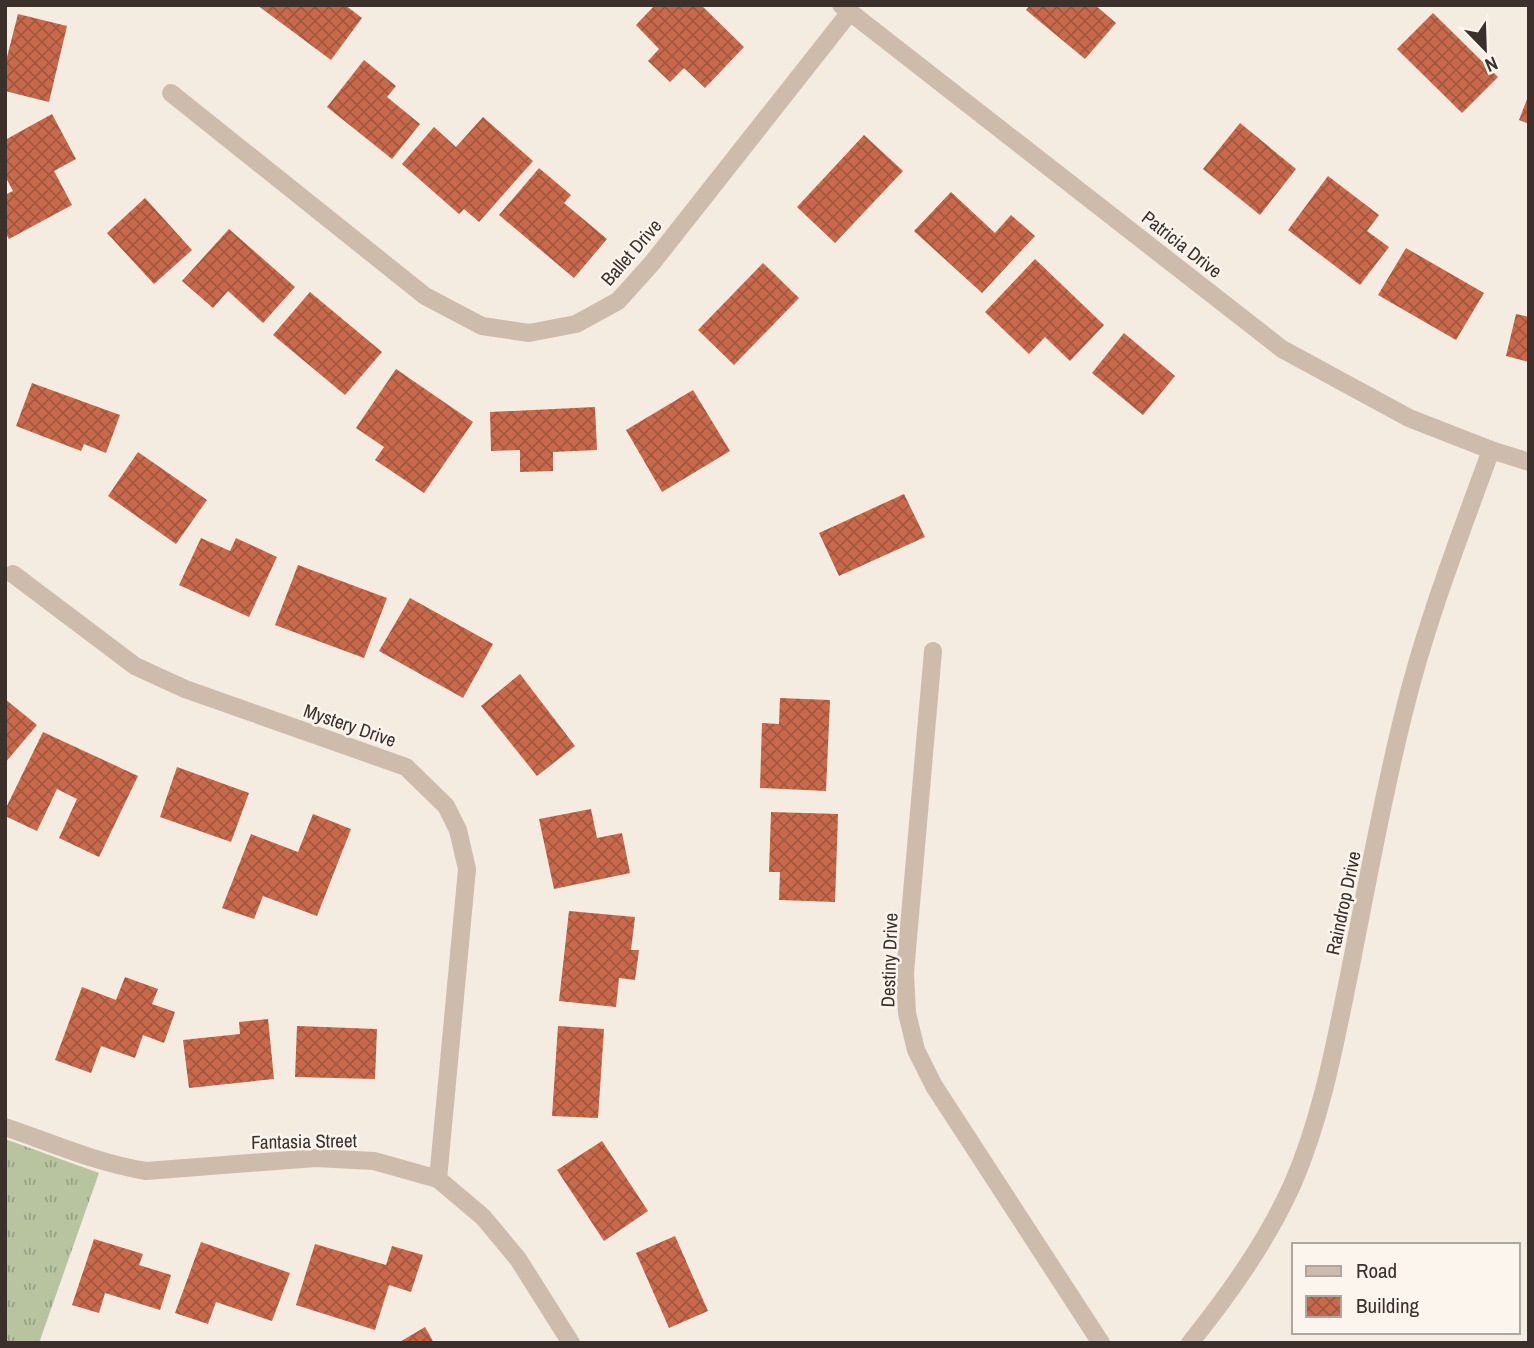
<svg xmlns="http://www.w3.org/2000/svg" width="1534" height="1348" viewBox="0 0 1534 1348" font-family="'Archivo Narrow',sans-serif">
	<style>
		.grass { fill: url(#grass-tufts) }
		.building { fill: url(#building-cross-hatch) }
		.lines { fill: none; stroke-linecap: round; stroke-linejoin: round }
		.street { stroke: #cdbbac; stroke-width: 18 }
		.labels { text-anchor: middle; stroke-width: 5; stroke-linejoin: round; paint-order: stroke }
		.street-label { font-size: 19px; fill: #3b302b; stroke: #fbf5ee }
	</style>
	<defs>
		<pattern id="grass-tufts" width="24" height="20" patternUnits="userSpaceOnUse" patternTransform="scale(1.75)"><rect width="24" height="20" fill="#b8c4a0"/><path d="M3 7l-1-3M5 7V3M7 7l1-3M15 17l-1-3M17 17v-4M19 17l1-3" fill="none" stroke="#97a083"/></pattern>
		<pattern id="building-cross-hatch" width="8" height="8" patternUnits="userSpaceOnUse" patternTransform="scale(1.75)"><rect width="8" height="8" fill="#c8694b"/><path d="M0 0l8 8M0 8l8-8" fill="none" stroke="#a4573f"/></pattern>
	</defs>
	<rect width="100%" height="100%" fill="#f4ebe1"/>
	<path class="grass" d="M5,1139l94,34 -60,170h-34z"/>
	<path class="building" d="M257,5h88l17,13 -31,42z
		M655,5h46l43,42 -39,41 -21,-20 -14,14 -22,-21 11,-12 -23,-24z
		M1030,5h65l21,18 -31,36 -59,-49z
		M1433,13l65,64 -36,36 -65,-64z
		M18,14l49,12 -18,76 -44,-11v-26z
		M364,60l32,26 -9,11 33,27 -28,35 -65,-52z
		M1529,94v30l-10,-4z
		M52,114l24,45 -22,12 18,34 -63,34 -4,-7v-37l8,-4 -8,-15v-36z
		M483,117l50,44 -54,61 -15,-13 -5,5 -57,-50 32,-37 22,20z
		M1240,123l56,46 -36,46 -57,-46z
		M864,135l39,36 -68,72 -38,-36z
		M539,168l32,27 -7,8 43,36 -33,39 -75,-63z
		M1328,176l51,39 -12,16 22,16 -29,38 -72,-55z
		M951,192l44,41 16,-18 24,21 -53,57 -68,-62z
		M145,198l47,52 -38,34 -47,-51z
		M229,229l66,58 -32,36 -35,-32 -15,17 -31,-27z
		M1406,248l78,45 -28,47 -78,-45z
		M1035,259l69,66 -34,36 -25,-24 -16,17 -44,-42z
		M763,263l36,35 -65,67 -36,-35z
		M310,292l72,60 -37,43 -72,-60z
		M1516,314l13,3v45l-23,-6z
		M1124,333l51,43 -32,39 -51,-42z
		M396,369l77,53 -49,71 -49,-33 9,-13 -28,-19z
		M32,383l88,32 -14,38 -22,-9 -3,7 -65,-25z
		M693,390l37,61 -68,41 -36,-62z
		M595,407l2,43 -44,2v19l-33,1v-22l-29,1 -1,-39z
		M138,452l69,48 -31,44 -68,-48z
		M904,494l21,43 -86,39 -20,-43z
		M201,538l29,13 6,-13 41,19 -28,60 -70,-32z
		M298,565l89,33 -23,60 -89,-33z
		M410,598l83,46 -30,54 -84,-47z
		M520,674l55,72 -38,30 -56,-70z
		M780,698l50,2 -4,91 -66,-3 2,-65 17,1z
		M5,699l32,26 -32,38z
		M43,732l95,44 -39,81 -40,-19 18,-39 -20,-10 -20,42 -32,-15v-6z
		M177,767l72,26 -18,49 -71,-25z
		M591,809l6,29 25,-5 8,40 -76,16 -15,-70z
		M771,812l67,2 -3,88 -56,-2 1,-28h-11z
		M313,814l38,15 -34,87 -54,-20 -9,23 -32,-11 29,-74 47,18z
		M569,911l66,6 -4,33h8l-4,30 -16,-2 -3,29 -57,-6z
		M125,977l33,12 -6,15 23,8 -11,31 -21,-8 -8,23 -34,-12 -10,27 -36,-13 27,-73 34,13z
		M268,1019l6,60 -85,9 -6,-48 57,-6 -1,-12z
		M297,1026l80,3 -2,50 -80,-2z
		M558,1026l46,3 -6,89 -46,-2z
		M602,1141l46,70 -44,30 -47,-71z
		M675,1236l33,75 -39,17 -33,-75z
		M94,1239l49,15 -4,11 32,10 -11,35 -55,-17 -6,20 -27,-8z
		M201,1242l89,31 -18,48 -56,-19 -8,22 -33,-11z
		M315,1244l71,21 6,-19 31,9 -12,37 -22,-7 -14,45 -79,-25z
		M425,1327l9,16h-36z"/>
	<g class="lines">
		<path class="street" d="M841,5l441,344 127,69 82,32 38,12
			M171,93l254,203 57,30 47,7 47,-9 42,-23 35,-39 197,-250
			M13,574l122,92 50,23 221,78 40,39 12,24 9,39 -29,310
			M933,651l-28,322 2,40 9,37 18,36 167,257
			M5,1127c47,16 92,36 141,44l169,-13 59,3 64,18 45,38 35,42 53,84
			M1190,1343c40,-50 77,-102 103,-160 26,-60 39,-124 52,-188 19,-93 35,-187 58,-279 22,-91 56,-178 88,-266"/>
	</g>
	<g class="labels">
		<g class="street-label">
			<text transform="translate(1182 244) rotate(38)" y="7">Patricia Drive</text>
			<text transform="translate(631 252) rotate(-49)" y="7">Ballet Drive</text>
			<text transform="translate(350 725) rotate(19)" y="7">Mystery Drive</text>
			<text transform="translate(1343 903) rotate(-78)" y="7">Raindrop Drive</text>
			<text transform="translate(889 960) rotate(-88)" y="7">Destiny Drive</text>
			<text transform="translate(304 1141) rotate(-1)" y="7">Fantasia Street</text>
		</g>
	</g>
	<rect width="1534" height="1348" fill="none" stroke="#3b302b" stroke-width="14"/>
	<rect x="1292" y="1243" width="228" height="91" fill="#fbf5ee" stroke="#aea6a0" stroke-width="2"/>
	<rect x="1306" y="1266" width="35" height="10" fill="#cdbbac" stroke="#aea6a0" stroke-width="2"/>
	<text x="1356" y="1278" font-size="21" fill="#3b302b">Road</text>
	<rect x="1306" y="1296" width="35" height="21" fill="url(#building-cross-hatch)" stroke="#aea6a0" stroke-width="2"/>
	<text x="1356" y="1313" font-size="21" fill="#3b302b">Building</text>
	<g transform="translate(1485 49) rotate(157)" stroke="#fbf5ee" stroke-width="5" paint-order="stroke">
	<path d="M0-5L12 26L0 18L-12 26Z" fill="#3b302b"/>
	<text y="-10" font-size="19" font-weight="bold" text-anchor="middle" fill="#3b302b">N</text>
	</g>
</svg>
